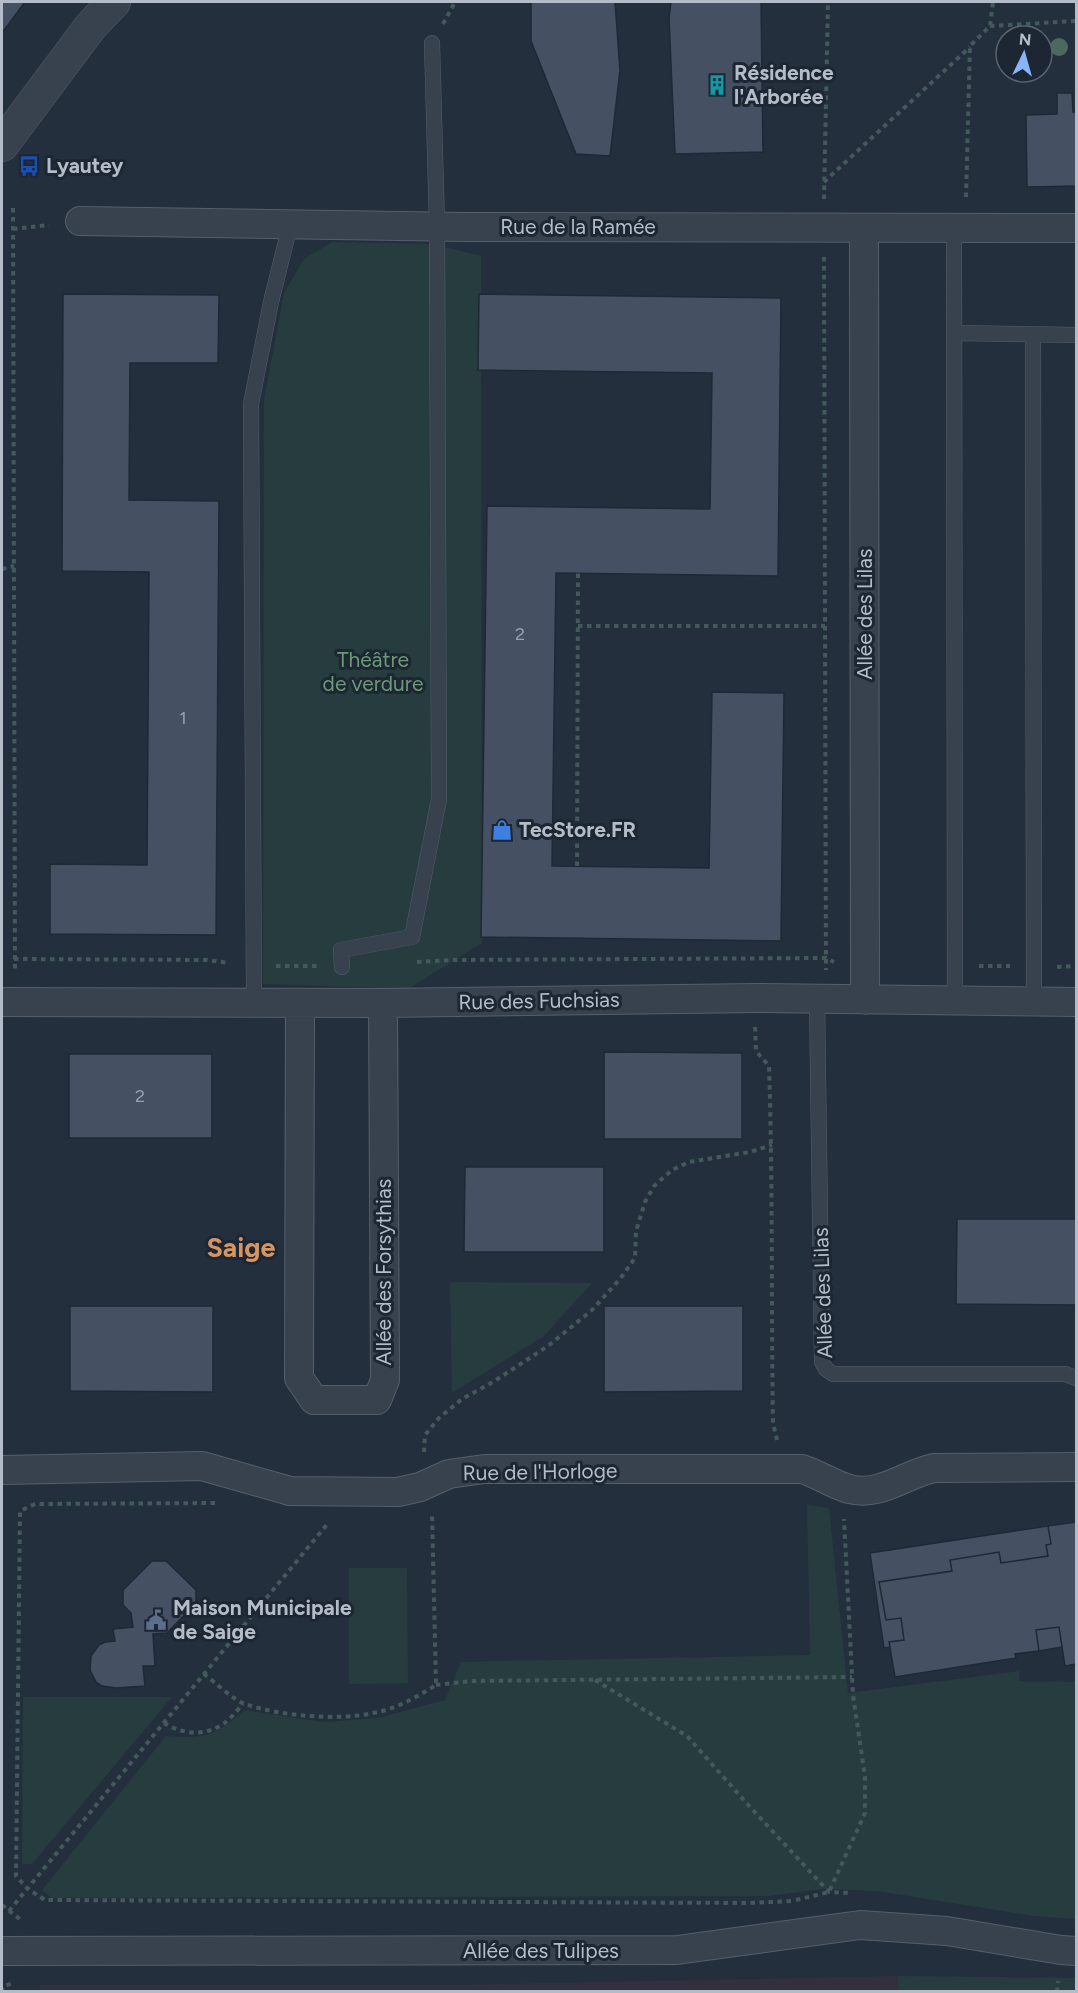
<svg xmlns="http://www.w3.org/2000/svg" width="1078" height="1993" viewBox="0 0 1078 1993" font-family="Figtree,sans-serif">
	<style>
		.medical { fill: #32303f }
		.green { fill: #263c3f }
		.building { fill: #455162; stroke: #1f2835; stroke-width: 1.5 }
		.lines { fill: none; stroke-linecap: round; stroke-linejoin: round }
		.service-casing { stroke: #565f6c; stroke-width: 16 }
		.minor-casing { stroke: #565f6c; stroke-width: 30 }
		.tertiary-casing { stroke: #565f6c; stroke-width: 34 }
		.path { stroke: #44595c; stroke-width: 4; stroke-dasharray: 4.5 4.5; stroke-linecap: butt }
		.service { stroke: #38414e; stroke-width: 15 }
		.minor { stroke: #38414e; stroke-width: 28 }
		.tertiary { stroke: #38414e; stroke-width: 33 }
		.tree { fill: #4b6a5d }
		.labels { text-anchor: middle; stroke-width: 6; stroke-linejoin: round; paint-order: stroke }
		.number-label { font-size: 18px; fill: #98a1af }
		.poi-label { font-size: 21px; font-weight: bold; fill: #b4bcc9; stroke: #1d2633; text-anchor: start }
		.street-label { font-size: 21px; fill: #b4bcc9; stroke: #1d2633 }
		.park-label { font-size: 21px; fill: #6b9a76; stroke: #1d2633 }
		.district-label { font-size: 27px; font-weight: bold; fill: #d59563; stroke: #1d2633 }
	</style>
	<rect width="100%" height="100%" fill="#242f3e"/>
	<path class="medical" d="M898,1976v16l-858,-1v-6h424z"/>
	<path class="green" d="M332,242l101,2 48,12 1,687 -74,46 -145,-5 1,-584 20,-107 20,-34z
		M450,1282l142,1 -48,53 -92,57z
		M807,1505l22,3 19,185 171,-22v10l57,1v237l-42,-3 -157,-25 -55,-2 -52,7 -718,2 -10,-8 124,-154c41,3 48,0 79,-26l78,12 55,-4 67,-18 16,-38 349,-7z
		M349,1568h58l1,115 -59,1z
		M23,1697h149l-140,167h-10z
		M898,1976l178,2v13h-178z"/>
	<path class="building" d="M2,2h23l-23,31z
		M531,2h84l5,68 -10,86 -34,-2 -45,-113z
		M671,2h90l2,150 -88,2 -6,-136z
		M1057,93h15l1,19h3v74l-49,1 -1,-72 31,-1z
		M63,294l156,1 -1,68h-88l-1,137 90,1 -3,434 -166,-1v-70l97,1 2,-293 -87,-1z
		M479,294l302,4 -3,278 -222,-3 -4,293 157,2 3,-176 72,1 -3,248 -300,-4 6,-431 223,3 2,-136 -234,-3z
		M604,1052l138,1v86h-138z
		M69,1054h143v84h-143z
		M465,1167h139v85h-140z
		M957,1219h119v86l-120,-1z
		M70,1306h143v86l-143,-1z
		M604,1306h139v85l-139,1z
		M1076,1522v142l-11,2 -6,-39 -23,3 3,21 -24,3 1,4 -121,19 -6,-35 15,-2 -3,-22 -15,2 -7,-38 73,-11 -2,-11 49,-8 2,11 47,-7 -2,-11 5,-1 -3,-18z
		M1048,1526l3,18 -5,1 2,11 -47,7 -2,-11 -49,8 2,11 -73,11 7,38 15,-2 3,22 -15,2 1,5 -6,1 -14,-95z
		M152,1561h14l30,29v13l-29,30 -14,1 2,32h-12l2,20 -29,2 -14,-2 -6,-4 -6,-12 1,-14 8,-11 6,-3 10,-1 -2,-12 20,-2 -2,-14 -8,-8v-15z
		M1059,1627l3,20 -23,4 -3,-21z"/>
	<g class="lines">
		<g class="service-casing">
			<path id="service" d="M954,228l1,772
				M954,333l122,2
				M1033,334l1,667
				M342,967l-1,-17 71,-13 27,-138 -2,-574 -5,-182
				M817,999l5,363 4,7 7,5h232l11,4
				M254,1003l-3,-599 20,-102 19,-77"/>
		</g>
		<g class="minor-casing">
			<path id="minor" d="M80,221l385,6 611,1
				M864,228l1,772
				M2,1002l381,1 374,-5 319,4
				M300,1003l-1,375 15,22h63l8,-20 -2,-377
				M2,1470l200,-4 88,25 108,1 22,-5 29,-13 35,-5h318c16,5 30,15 47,20 32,8 56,-15 85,-21l142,-1
				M2,1951l675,-1 183,-25 87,6 114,19 15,1"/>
		</g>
		<g class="tertiary-casing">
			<path id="tertiary" d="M2,145l89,-119 23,-24"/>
		</g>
		<path class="path" d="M443,24l12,-22
			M990,26l86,-5
			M824,182l146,-135
			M966,197l4,-151 20,-20 3,-24
			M824,199l4,-197
			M13,208l2,764
			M13,229l36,-4
			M824,257l2,713
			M2,569l12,-3
			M578,626h247
			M577,866l1,-293
			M14,959l193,1 23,3
			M417,962l34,-2 375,-2 8,4
			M276,966h43
			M979,966h31
			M1057,967l19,-1
			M755,1027l1,24 13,15c4,119 2,238 4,357l4,17
			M424,1452l1,-17 14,-17 23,-19 31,-17 55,-36 43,-35 29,-32 15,-21 1,-27 9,-29 9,-16 18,-16 17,-8 61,-10 22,-7
			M215,1503l-180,1 -15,7 -4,365 12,13 17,11 705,3 41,-2
			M204,1674c11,8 29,26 41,30 35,12 93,17 128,9 23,-4 44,-16 63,-28l-4,-172
			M595,1680l92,56 63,71 79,85 22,1
			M436,1685l35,-4 381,-4
			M164,1723c18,11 40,14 59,1 7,-4 14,-14 20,-20
			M796,1900l33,-8 36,-79v-36l-12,-82 -9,-176
			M2,1905l19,15
			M9,1911l320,-389
			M2,1992l1,-5 9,-4
			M1057,1992l1,-11"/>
		<use href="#service" class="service"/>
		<use href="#minor" class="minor"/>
		<use href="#tertiary" class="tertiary"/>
	</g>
	<circle class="tree" cx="1059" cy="47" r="9"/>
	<defs>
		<g id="building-bare" transform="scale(1.62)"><path d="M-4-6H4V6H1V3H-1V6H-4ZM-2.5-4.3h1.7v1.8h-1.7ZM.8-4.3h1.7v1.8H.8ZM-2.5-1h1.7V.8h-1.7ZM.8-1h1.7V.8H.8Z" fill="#0f9aa8" stroke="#1d2633" stroke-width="2.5" paint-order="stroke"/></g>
		<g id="bus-bare" transform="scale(1.62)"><path d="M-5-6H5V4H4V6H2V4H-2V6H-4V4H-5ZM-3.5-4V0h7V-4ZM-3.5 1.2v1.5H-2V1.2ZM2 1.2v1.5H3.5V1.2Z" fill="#1a4fb4" stroke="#1d2633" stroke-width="2.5" paint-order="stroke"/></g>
		<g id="shop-bare" transform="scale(1.62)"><path d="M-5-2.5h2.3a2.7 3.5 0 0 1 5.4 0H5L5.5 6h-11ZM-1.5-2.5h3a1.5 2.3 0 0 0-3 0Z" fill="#3f7fe0" stroke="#1d2633" stroke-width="2.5" paint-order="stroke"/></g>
		<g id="civic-bare" transform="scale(1.62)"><path d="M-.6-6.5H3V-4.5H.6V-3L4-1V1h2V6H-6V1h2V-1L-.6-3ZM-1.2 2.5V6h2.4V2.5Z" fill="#5c6f8a" stroke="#1d2633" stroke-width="2.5" paint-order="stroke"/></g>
	</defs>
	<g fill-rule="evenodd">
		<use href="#building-bare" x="717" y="85"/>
		<use href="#bus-bare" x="29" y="166"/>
		<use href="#shop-bare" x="502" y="830"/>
		<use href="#civic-bare" x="156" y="1620"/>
	</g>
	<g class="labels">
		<g class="number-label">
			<text x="520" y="640">2</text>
			<text x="183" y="724">1</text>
			<text x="140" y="1102">2</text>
		</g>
		<g class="poi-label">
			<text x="734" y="80">Résidence<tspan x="734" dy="24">l'Arborée</tspan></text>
			<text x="46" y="173">Lyautey</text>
			<text x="519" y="837">TecStore.FR</text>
			<text x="173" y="1615">Maison Municipale<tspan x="173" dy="24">de Saige</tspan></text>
		</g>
		<g class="street-label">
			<text x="578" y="234">Rue de la Ramée</text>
			<text transform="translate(865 614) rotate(-90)" y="7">Allée des Lilas</text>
			<text transform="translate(539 1001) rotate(-1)" y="7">Rue des Fuchsias</text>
			<text transform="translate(384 1272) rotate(-90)" y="7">Allée des Forsythias</text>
			<text transform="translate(823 1293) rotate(-92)" y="7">Allée des Lilas</text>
			<text transform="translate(540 1472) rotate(-1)" y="7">Rue de l'Horloge</text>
			<text x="541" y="1958">Allée des Tulipes</text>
		</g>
		<g class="park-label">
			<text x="373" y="667">Théâtre<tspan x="373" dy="24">de verdure</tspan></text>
		</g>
		<g class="district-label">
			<text x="241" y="1257">Saige</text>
		</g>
	</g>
	<rect width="1078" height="1993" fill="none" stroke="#b4bcc9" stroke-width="6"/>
	<g transform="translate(1024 54) rotate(5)"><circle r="28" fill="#1d2633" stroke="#59626f" stroke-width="1.5"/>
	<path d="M0-4.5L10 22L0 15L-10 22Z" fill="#8ab4f8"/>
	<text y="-9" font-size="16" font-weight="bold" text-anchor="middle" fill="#b4bcc9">N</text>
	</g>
</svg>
